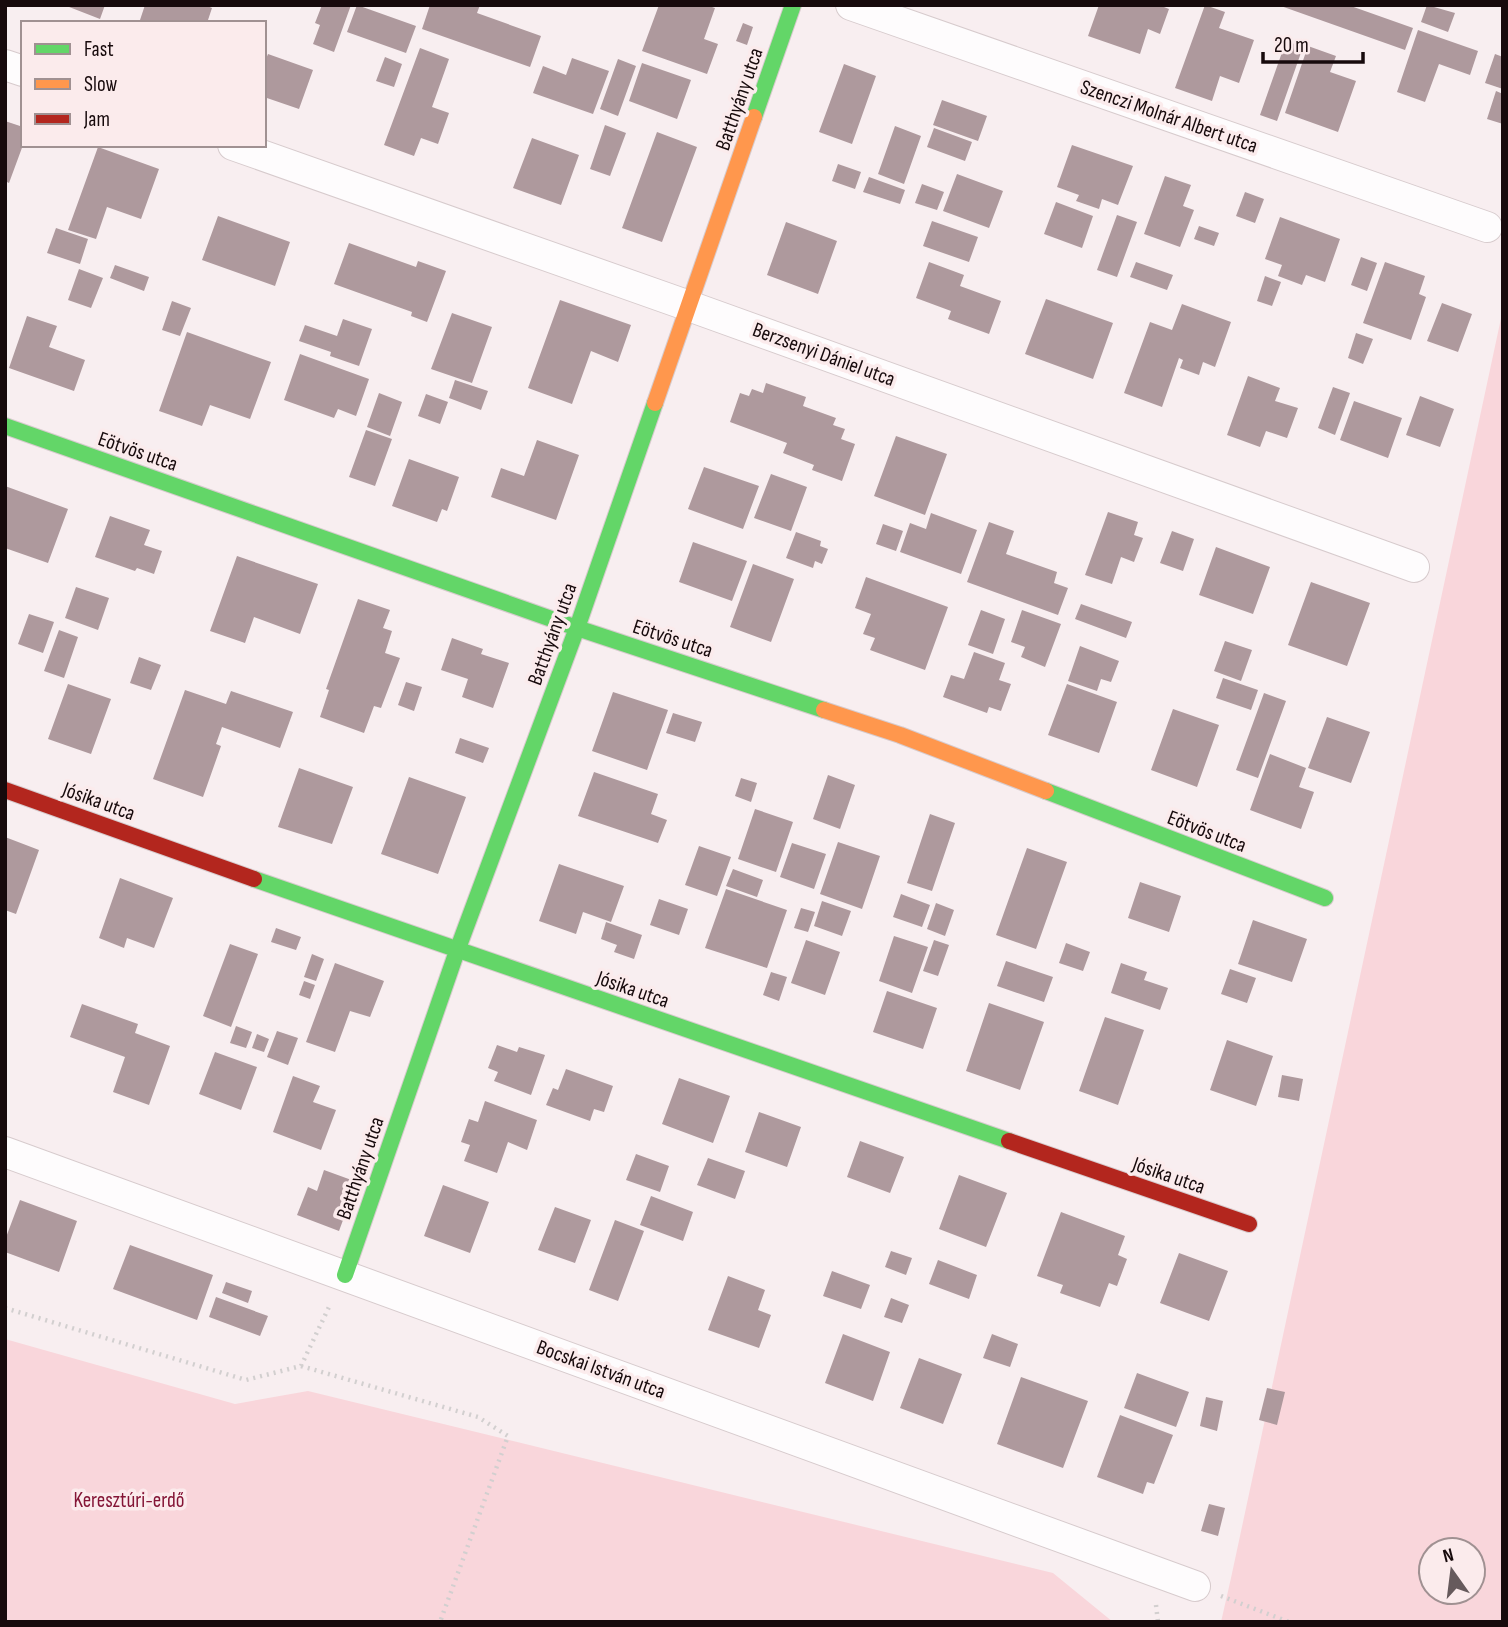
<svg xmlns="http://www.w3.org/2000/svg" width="1508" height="1627" viewBox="0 0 1508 1627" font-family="'Sofia Sans Condensed',sans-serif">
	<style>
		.green { fill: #f9d6db; fill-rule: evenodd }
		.building { fill: #ae999d }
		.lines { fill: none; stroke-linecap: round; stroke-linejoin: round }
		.street-casing { stroke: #d7cbcd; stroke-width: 32 }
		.fast-casing { stroke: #d7cbcd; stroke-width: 18 }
		.slow-casing { stroke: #d7cbcd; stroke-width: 18 }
		.jam-casing { stroke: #d7cbcd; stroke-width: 18 }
		.path { stroke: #d2cfcf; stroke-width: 4.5; stroke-dasharray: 2 5; stroke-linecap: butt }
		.street { stroke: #fefcfd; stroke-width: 30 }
		.fast { stroke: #63d668; stroke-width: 16 }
		.slow { stroke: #ff974d; stroke-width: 16 }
		.jam { stroke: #b3261e; stroke-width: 16 }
		.labels { text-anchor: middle; stroke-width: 7; stroke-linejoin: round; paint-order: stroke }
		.street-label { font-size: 21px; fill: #170a0c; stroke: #fbebec }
		.park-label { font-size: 21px; fill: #841536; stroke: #fbebec }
	</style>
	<rect width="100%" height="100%" fill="#f8eef0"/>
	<path class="green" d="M1503,309v1313h-282l10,-44zM1431,1550h42v42h-42z
		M5,1339l230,65 73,-13 745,182 60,49h-1108z"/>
	<path class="building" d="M64,5h41l-5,14z
		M145,5h60l7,3 -5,15h-68z
		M322,5h29l-17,47 -21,-8 7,-19 -5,-2z
		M357,5l59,21 -10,27 -59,-21z
		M430,5h50l-3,8 64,23 -11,31 -108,-38z
		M659,5h47l9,3 -11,31 14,5 -11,30 -65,-23z
		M1099,5h60l10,4 -9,25 -12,-5 -8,25 -52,-18z
		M1205,5l20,7 -6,16 35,12 -15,43 -19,-7 -8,25 -37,-13z
		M1278,5h70l65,23 -8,22z
		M1427,5l28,8 -7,19 -27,-10z
		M743,23l10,4 -6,18 -11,-4z
		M1418,30l60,21 -8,24 -31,-11 -14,38 -28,-10z
		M1286,41l17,6 -26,74 -17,-6z
		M1308,46l28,10 -6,16 26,9 -18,51 -53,-19z
		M420,48l29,11 -17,48 17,6 -11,31 -17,-6 -7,18 -30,-11z
		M268,54l45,16 -14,39 -35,-12v-33z
		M1495,54l8,3v32l-18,-6z
		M385,57l17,7 -8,23 -18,-6z
		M572,58l37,13 -16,43 -60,-21 10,-27 23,9z
		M618,59l18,7 -18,50 -18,-7z
		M642,63l49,17 -14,39 -48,-18z
		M844,64l32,12 -24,68 -33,-12z
		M1496,91l7,3v30l-16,-5z
		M942,100l45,16 -9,25 -45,-16z
		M5,121l18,6v18l-14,38 -4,-2z
		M605,125l21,8 -16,43 -20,-7z
		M895,126l26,10 -17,48 -26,-10z
		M934,128l38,14 -7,19 -38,-14z
		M657,132l40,15 -35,95 -40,-14z
		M532,138l47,17 -18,50 -48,-17z
		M1072,145l61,21 -15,39 -16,-6 -3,10 -23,-8 3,-6 -22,-8z
		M98,147l61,22 -18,50 -34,-12 -11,32 -28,-9z
		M838,164l23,8 -6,17 -23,-8z
		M957,174l46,17 -14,37 -46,-17z
		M1165,176l26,9 -8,21 11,4 -14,37 -36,-13z
		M869,177l36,13 -5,14 -37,-12z
		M922,184l22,8 -7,18 -22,-7z
		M1245,192l19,7 -9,24 -19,-7z
		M1056,202l37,14 -11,32 -38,-14z
		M1117,215l20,7 -20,55 -20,-7z
		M218,216l72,26 -15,44 -73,-26z
		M1280,217l60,22 -15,43 -19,-7 -4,10 -24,-9 4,-11 -17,-6z
		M932,221l46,16 -9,25 -46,-16z
		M786,222l51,19 -19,53 -51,-19z
		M1199,226l20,7 -5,13 -20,-7z
		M56,228l32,11 -8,25 -33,-11z
		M349,243l67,24 2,-6 28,10 -19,51 -16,-6 1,-4 -78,-28z
		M1361,257l16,6 -10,28 -16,-6z
		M929,262l35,13 -4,11 41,15 -12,33 -41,-15 3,-8 -35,-13z
		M1136,262l37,13 -6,15 -37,-13z
		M1385,262l40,14 -6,18 7,3 -15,43 -48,-17z
		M115,265l34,12 -5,14 -34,-13z
		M79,269l24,9 -12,30 -23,-8z
		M1265,276l16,6 -9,24 -15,-5z
		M1046,299l67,24 -20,56 -68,-25z
		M560,300l71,25 -13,37 -27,-11 -19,53 -44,-16z
		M172,301l19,7 -11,28 -18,-6z
		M1442,303l30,11 -14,38 -31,-11z
		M1182,304l49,18 -16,45 -12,-5 -4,13 -19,-7 3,-8 -4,-2 -17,49 -38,-14 26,-71 22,8z
		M452,313l40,14 -20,56 -41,-14z
		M27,316l30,10 -8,21 36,13 -11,31 -65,-23z
		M343,319l29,10 -13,37 -29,-10 1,-4 -32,-11 6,-16 32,11z
		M187,332l84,30 -21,57 -40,-14 -8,21 -43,-15z
		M1356,333l17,6 -10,25 -15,-6z
		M300,354l69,25 -13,37 -18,-7 -4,9 -50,-18z
		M1248,376l32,12 -5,13 23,7 -11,30 -21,-7 -6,16 -33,-12z
		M455,380l33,11 -7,19 -32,-12z
		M766,383l40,14 -3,9 33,12 -3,7 12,4 -4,10 14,5 -13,37 -30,-11 2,-5 -31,-12 4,-10 -57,-21 10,-29 9,3 3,-7 11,4z
		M1333,387l17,6 -15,42 -17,-7z
		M379,393l23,9 -12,34 -23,-9z
		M426,394l22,8 -8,22 -22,-8z
		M1420,396l34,13 -14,38 -34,-12z
		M1354,401l48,17 -14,40 -48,-18z
		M366,430l26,9 -17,47 -26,-9z
		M896,436l51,18 -22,61 -51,-19z
		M537,440l42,15 -23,65 -65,-23 10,-29 23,8z
		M409,459l50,18 -12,34 -5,-2 -5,13 -45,-16z
		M704,467l55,19 -16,43 -55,-20z
		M771,474l36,13 -16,44 -37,-13z
		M5,486l63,23 -20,54 -43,-15z
		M1108,512l30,10 -4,13 9,3 -9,24 -13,-5 -9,27 -27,-9z
		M931,513l46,17 -16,44 -61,-22 10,-29 16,6z
		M110,516l40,14 -6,15 18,6 -8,23 -17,-6 -2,3 -40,-14z
		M989,522l25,9 -8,23 51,18 -3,11 14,5 -10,27 -91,-33z
		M883,524l20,7 -7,20 -20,-7z
		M1172,531l22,8 -11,32 -23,-8z
		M796,532l25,9 -1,5 8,3 -6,15 -7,-3 -2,7 -27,-10z
		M693,542l54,19 -15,40 -53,-19z
		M1216,547l54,20 -17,47 -54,-19z
		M237,556l81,28 -18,50 -46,-17 -9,26 -35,-12z
		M753,564l41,15 -23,63 -41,-15z
		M866,577l82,30 -23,63 -55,-20 5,-12 -12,-4 8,-20 -16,-6z
		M1311,582l59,21 -23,63 -59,-21z
		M76,587l33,11 -11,32 -33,-12z
		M358,599l32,11 -7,18 9,3 -7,22 15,5 -19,50 -7,-2 -10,27 -44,-16 9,-27 -3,-1z
		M1081,604l51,18 -6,16 -51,-19z
		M981,610l24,9 -12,35 -25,-9z
		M1022,610l39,14 -16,43 -24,-10 4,-10 -14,-5z
		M29,614l25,8 -11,31 -25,-9z
		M59,630l19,7 -14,41 -20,-7z
		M452,638l31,11 -2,5 28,9 -16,45 -31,-11 6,-18 -27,-9z
		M1225,641l27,9 -11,31 -27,-10z
		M1080,646l39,15 -8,21 -10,-3 -4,12 -29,-10z
		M974,652l31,11 -6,17 12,4 -10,27 -12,-4 -2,6 -44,-16 8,-22 13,4z
		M139,657l22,8 -10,25 -21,-7z
		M1223,678l35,12 -7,20 -35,-12z
		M406,682l16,5 -8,24 -16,-6z
		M68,684l43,15 -20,55 -43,-15z
		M1067,684l50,18 -18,51 -51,-18z
		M185,690l41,14 5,-13 62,21 -13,36 -58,-21 -6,17 5,2 -18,51 -50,-18z
		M613,692l55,18 -21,60 -55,-19z
		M1264,693l22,8 -28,77 -22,-8z
		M1173,709l46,16 -22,62 -46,-17z
		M673,713l29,9 -7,20 -29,-9z
		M1327,717l43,15 -19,51 -43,-15z
		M460,738l29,10 -6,15 -28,-10z
		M1270,754l36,14 -7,19 15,5 -13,37 -51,-19z
		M299,768l54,19 -21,57 -54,-17z
		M594,772l64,22 -7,20 16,6 -9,23 -80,-27z
		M828,775l27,10 -15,44 -27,-10z
		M409,777l57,20 -28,77 -57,-20z
		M741,778l16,5 -6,19 -16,-6z
		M755,809l38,13 -17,50 -38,-13z
		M930,814l25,9 -23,68 -25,-8z
		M5,837l34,13 -23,64 -11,-4z
		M838,842l42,14 -18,53 -42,-15z
		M792,843l34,11 -12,35 -34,-12z
		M699,846l32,11 -14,39 -32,-11z
		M1027,848l40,14 -31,87 -40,-14z
		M559,864l65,22 -13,36 -28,-10 -7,22 -37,-13z
		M733,869l30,11 -6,17 -31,-11z
		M120,878l53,20 -19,50 -27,-10 -3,10 -25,-10z
		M1140,882l41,14 -12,36 -41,-14z
		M726,889l61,21 -20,58 -62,-20z
		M901,894l29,11 -8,22 -29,-10z
		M659,899l29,10 -9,26 -29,-10z
		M822,901l29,10 -9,25 -28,-10z
		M936,903l18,7 -9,26 -18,-7z
		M801,908l14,4 -7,20 -14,-4z
		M1253,920l54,19 -15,43 -54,-18z
		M606,922l36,13 -8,24 -20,-7 3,-7 -16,-6z
		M276,928l25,9 -5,13 -25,-8z
		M894,936l34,11 -16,46 -33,-12z
		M806,940l34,12 -15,43 -34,-12z
		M934,940l15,5 -11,31 -15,-5z
		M1066,943l24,9 -7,19 -24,-8z
		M230,944l28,10 -27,73 -28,-11z
		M312,954l12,5 -8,22 -12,-4z
		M1006,961l47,16 -9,25 -47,-16z
		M335,963l49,18 -14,36 -20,-6 -15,41 -29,-10z
		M1121,963l26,9 -3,8 24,8 -8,22 -49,-17z
		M1230,969l26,9 -9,25 -26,-9z
		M771,972l16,5 -8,24 -16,-6z
		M304,981l11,4 -5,14 -11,-4z
		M887,991l50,17 -14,41 -50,-17z
		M989,1003l55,19 -24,68 -54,-19z
		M82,1004l56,20 -3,9 35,13 -21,59 -36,-13 12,-35 -55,-20z
		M1105,1017l39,13 -26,75 -39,-14z
		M236,1026l16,6 -6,16 -16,-5z
		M277,1031l21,7 -10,27 -21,-8z
		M257,1034l12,5 -5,13 -12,-4z
		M1227,1040l46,16 -17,50 -46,-16z
		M497,1045l20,7 2,-5 26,8 -14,40 -37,-14 4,-9 -10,-4z
		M215,1052l42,15 -16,43 -42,-16z
		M566,1069l47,17 -9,26 -10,-3 -4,12 -44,-16 7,-17 5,2z
		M1282,1075l21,4 -4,22 -21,-4z
		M293,1076l27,10 -7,16 23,8 -15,40 -48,-18z
		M679,1078l51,18 -17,47 -51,-19z
		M485,1101l52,19 -10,30 -19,-8 -11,31 -33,-12 6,-16 -9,-3 8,-23 9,3z
		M759,1112l42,15 -14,40 -42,-15z
		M860,1141l44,16 -14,36 -43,-16z
		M636,1154l33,12 -9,26 -34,-12z
		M708,1158l37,13 -10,28 -38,-14z
		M324,1170l33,12 -18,49 -42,-16 11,-28 9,4z
		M959,1175l48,18 -21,54 -47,-18z
		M443,1185l46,17 -19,51 -46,-17z
		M651,1196l42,16 -10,29 -43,-16z
		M20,1200l57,21 -18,51 -54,-20v-12z
		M555,1207l36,13 -16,43 -37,-13z
		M1061,1212l64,24 -7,19 9,4 -10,27 -8,-3 -9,24 -40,-14 3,-8 -26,-9z
		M615,1220l29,11 -26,70 -29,-11z
		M130,1245l83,30 -16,45 -84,-31z
		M891,1251l21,7 -6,17 -21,-8z
		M1179,1253l49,18 -19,50 -49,-18z
		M938,1260l39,15 -8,24 -40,-15z
		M832,1271l38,14 -9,24 -38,-13z
		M728,1276l37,14 -7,20 13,5 -12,33 -51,-18z
		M226,1282l26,9 -4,12 -26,-10z
		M216,1297l52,19 -8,20 -51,-19z
		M891,1298l18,7 -7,18 -18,-6z
		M843,1334l47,18 -17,49 -48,-18z
		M992,1334l26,10 -8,23 -27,-9z
		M919,1358l43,16 -19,50 -43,-16z
		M1137,1373l52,19 -13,35 -52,-19z
		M1021,1377l67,24 -25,67 -66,-24z
		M1267,1388l18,4 -8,33 -18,-5z
		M1206,1397l17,4 -6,30 -17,-5z
		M1120,1415l53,20 -19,49 -7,-2 -4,12 -46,-17z
		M1209,1504l16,4 -7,28 -17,-5z"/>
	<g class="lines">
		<g class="street-casing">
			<path id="street" d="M851,5l636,222
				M5,65l18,6
				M233,145l456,161 725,261
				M5,1152l1190,434"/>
		</g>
		<g class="fast-casing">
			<path id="fast" d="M754,117l39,-112
				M5,426l572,202 247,82
				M1046,791l279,107
				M254,879l755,262
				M345,1275l112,-324 120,-323 78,-225"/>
		</g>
		<g class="slow-casing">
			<path id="slow" d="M655,403l99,-286
				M824,710l76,25 146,56"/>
		</g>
		<g class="jam-casing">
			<path id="jam" d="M5,790l249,89
				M1009,1141l240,83"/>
		</g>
		<path class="path" d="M5,1308l241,72 55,-14 28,-59
			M301,1366l177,51 30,19 -68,186
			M1221,1596l68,26
			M1156,1605l2,17"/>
		<use href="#street" class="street"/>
		<use href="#fast" class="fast"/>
		<use href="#slow" class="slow"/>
		<use href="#jam" class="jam"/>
	</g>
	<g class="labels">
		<g class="street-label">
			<text transform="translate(739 99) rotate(-71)" y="7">Batthyány utca</text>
			<text transform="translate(1169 116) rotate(19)" y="7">Szenczi Molnár Albert utca</text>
			<text transform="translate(824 354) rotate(20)" y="7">Berzsenyi Dániel utca</text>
			<text transform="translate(138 451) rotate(19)" y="7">Eötvös utca</text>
			<text transform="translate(552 634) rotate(-70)" y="7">Batthyány utca</text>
			<text transform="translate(673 638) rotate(18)" y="7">Eötvös utca</text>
			<text transform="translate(99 801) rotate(20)" y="7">Jósika utca</text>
			<text transform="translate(1207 831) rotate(21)" y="7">Eötvös utca</text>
			<text transform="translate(633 989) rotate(19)" y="7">Jósika utca</text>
			<text transform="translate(360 1168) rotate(-71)" y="7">Batthyány utca</text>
			<text transform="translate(1169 1175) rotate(19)" y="7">Jósika utca</text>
			<text transform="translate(601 1369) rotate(20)" y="7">Bocskai István utca</text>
		</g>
		<g class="park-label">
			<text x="129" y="1507">Keresztúri-erdő</text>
		</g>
	</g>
	<rect width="1508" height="1627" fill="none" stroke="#170a0c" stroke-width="14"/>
	<rect x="21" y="21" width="245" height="126" fill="#fbebec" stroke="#a09192" stroke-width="2"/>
	<rect x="35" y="44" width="35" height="10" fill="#63d668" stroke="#a09192" stroke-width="2"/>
	<text x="84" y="56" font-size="21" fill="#170a0c">Fast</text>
	<rect x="35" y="79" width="35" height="10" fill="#ff974d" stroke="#a09192" stroke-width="2"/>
	<text x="84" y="91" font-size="21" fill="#170a0c">Slow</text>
	<rect x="35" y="114" width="35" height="10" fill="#b3261e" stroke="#a09192" stroke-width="2"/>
	<text x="84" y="126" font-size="21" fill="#170a0c">Jam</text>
	<g transform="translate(1452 1571) rotate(346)"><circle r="33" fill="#fbebec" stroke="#a09192" stroke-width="2"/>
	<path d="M0-5L12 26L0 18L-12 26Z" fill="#665a5c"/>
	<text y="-10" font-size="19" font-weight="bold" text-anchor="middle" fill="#170a0c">N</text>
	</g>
	<path d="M1263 52v10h100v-10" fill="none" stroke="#170a0c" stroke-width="3.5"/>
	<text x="1274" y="52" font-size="21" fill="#170a0c" stroke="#fbebec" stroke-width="5" paint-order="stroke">20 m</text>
</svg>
